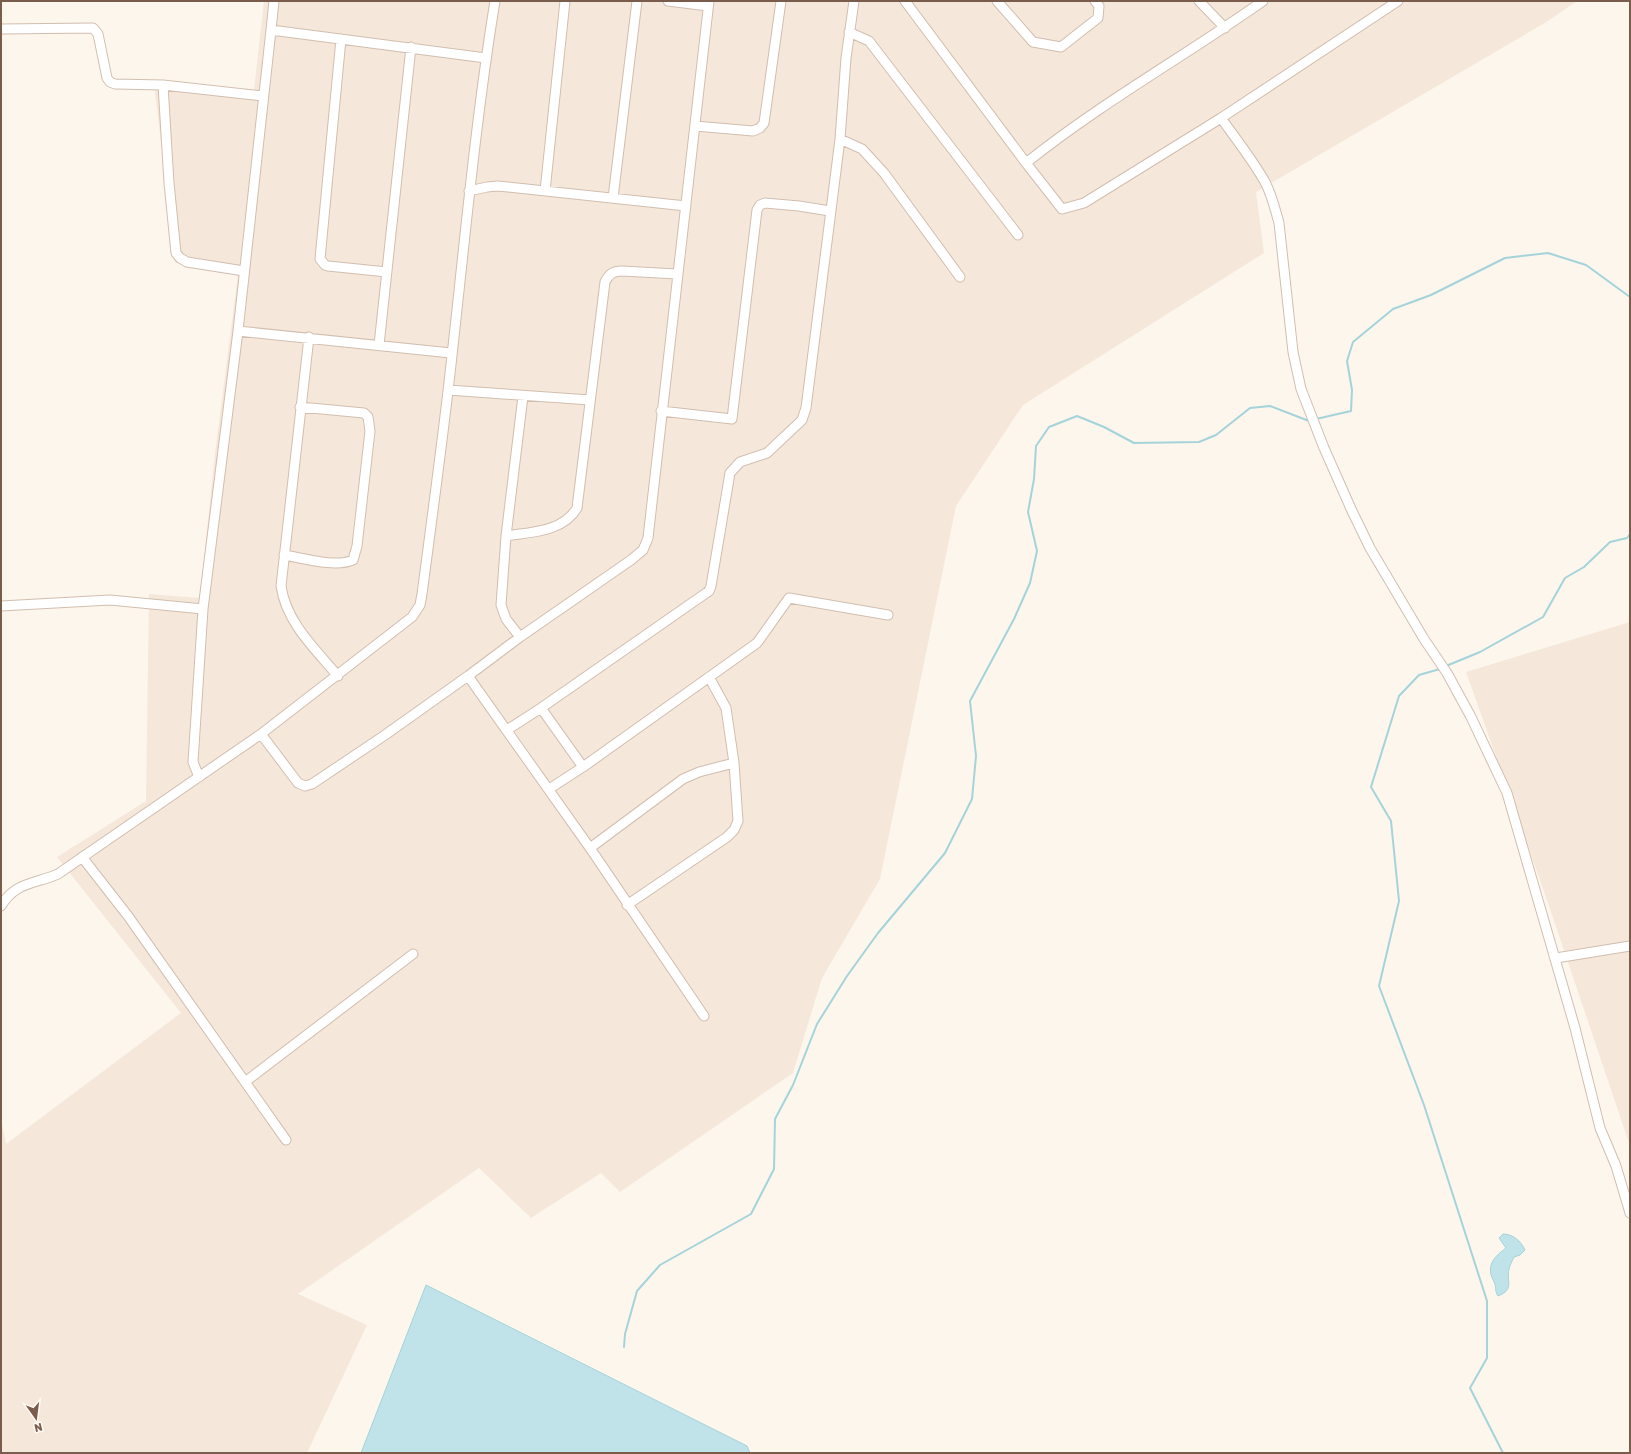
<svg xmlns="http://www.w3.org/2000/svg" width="1631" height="1454" viewBox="0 0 1631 1454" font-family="Rubik,sans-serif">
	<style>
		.residential { fill: #f5e8da }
		.water { fill: #bfe3e8; stroke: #a5d3da }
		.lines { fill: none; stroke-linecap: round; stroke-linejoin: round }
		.stream { stroke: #a5d3da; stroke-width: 2 }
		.minor-casing { stroke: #d1beb0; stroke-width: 11 }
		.minor { stroke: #fff; stroke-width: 9 }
	</style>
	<rect width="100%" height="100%" fill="#fdf6ec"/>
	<path class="residential" d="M264,1h1313l-29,20 -292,171 8,61 -241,152 -67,101 -76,373 -58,99 -29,95 -173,119 -19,-19 -70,45 -52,-50 -181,126 69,31 -60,128h-306v-334l5,25 175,-131 -124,-156 89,-56 3,-207 51,4 15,-145 23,-178 -63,-13 -21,-179 100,7z
		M1630,622v524l-82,-243 -82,-231z"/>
	<path class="water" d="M1503,1234c10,0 18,7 22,16l-5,5 -6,2c-2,4 -4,8 -5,12 -3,13 6,20 -11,27 -3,-5 -2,-7 -3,-12 -1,-3 -3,-6 -4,-9 -3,-13 6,-20 15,-27l-7,-10z
		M426,1285l321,161 3,7h-389z"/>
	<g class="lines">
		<path class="stream" d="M1316,419l35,-8 1,-21 -5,-29 6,-19 40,-33 38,-14 74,-37 43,-5 38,12 44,32
			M1446,666l34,-14 63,-35 22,-39 19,-11 26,-25 17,-4 3,-4
			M1440,669l-21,6 -20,21 -28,91 20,34 8,80 -20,85 45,119 63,196v57l-17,30 33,65
			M624,1347l1,-13 12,-43 23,-26 91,-51 23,-45 1,-50 18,-34 24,-61 30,-48 31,-43 67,-80 27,-54 4,-43 -6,-55 44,-82 16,-36 7,-32 -9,-39 6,-33 2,-33 13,-19 28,-11 27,11 30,16 65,-1 17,-7 34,-27 20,-2 39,15"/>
		<g class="minor-casing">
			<path id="minor" d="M274,1l-3,29 215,28
				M668,1l40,5
				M905,1l121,162 36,46 22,-6 137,-85 177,-117
				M997,1l36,41 28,5 37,-29 1,-12 -4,-5
				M1199,1l26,27
				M1,29l92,-1 5,6 9,44 3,4 5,2 48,1
				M849,32l20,9 149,194
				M341,39l-21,220 5,6 3,1 59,6
				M1221,118c15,21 31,41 44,64 7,13 10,27 14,41l14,129 8,37 23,59 28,63 18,37 54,91 23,34 24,44 36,76 68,235 25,100 16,38 14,47
				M695,126l58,5 7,-3 4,-5 17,-122
				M840,139l22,10 22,24 76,104
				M1026,163c75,-60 159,-107 237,-162
				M469,191l18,-4 11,-1 188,20
				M545,191l20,-190
				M613,198l24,-197
				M244,271l-57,-9 -7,-4 -4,-5 -7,-70 -6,-98 100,11
				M238,331l213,22
				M309,337l-28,249c5,36 34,63 57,90
				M379,345l32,-298
				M448,390l142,10
				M661,411l71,8 25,-209 3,-5 5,-2 34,3 31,5
				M506,536c25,-4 57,-4 71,-28l28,-226c4,-8 8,-11 17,-11l55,3
				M284,555c19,3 51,13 69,5l4,-14 13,-115 -2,-14 -4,-4 -64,-6
				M1,606l109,-6 93,9
				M520,637l-14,-18 -5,-14 5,-69 17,-140
				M468,676l122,172 114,168
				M541,708l42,59
				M507,730l34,-22 168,-117 2,-5 19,-113 10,-11 27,-9 35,-33 4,-12 34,-269 6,-81 8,-57
				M261,734l37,49 7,3 7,-2 73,-49 83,-59 52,-39 111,-77 12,-10 5,-12 61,-537
				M199,777l-6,-15 10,-153 35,-278 33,-301
				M549,789l34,-22 174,-124 32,-45 99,17
				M590,848l93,-69 16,-7 35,-9
				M82,857l46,59 158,224
				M627,905l100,-68 7,-7 4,-9 -4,-58 -8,-55 -17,-31
				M1,906c14,-24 34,-22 57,-32l203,-140 151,-117 8,-12 2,-11c9,-68 18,-135 26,-203 15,-130 26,-261 47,-390
				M1556,958l74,-12
				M245,1082l168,-128"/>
		</g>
		<use href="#minor" class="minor"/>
	</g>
	<rect width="1631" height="1454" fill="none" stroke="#7a5c4d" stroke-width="4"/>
	<g transform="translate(36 1418) rotate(166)" stroke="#fffaf3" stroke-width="3" paint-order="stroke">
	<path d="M0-3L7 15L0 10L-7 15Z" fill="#7a5c4d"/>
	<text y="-6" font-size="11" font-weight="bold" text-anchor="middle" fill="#7a5c4d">N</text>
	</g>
</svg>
